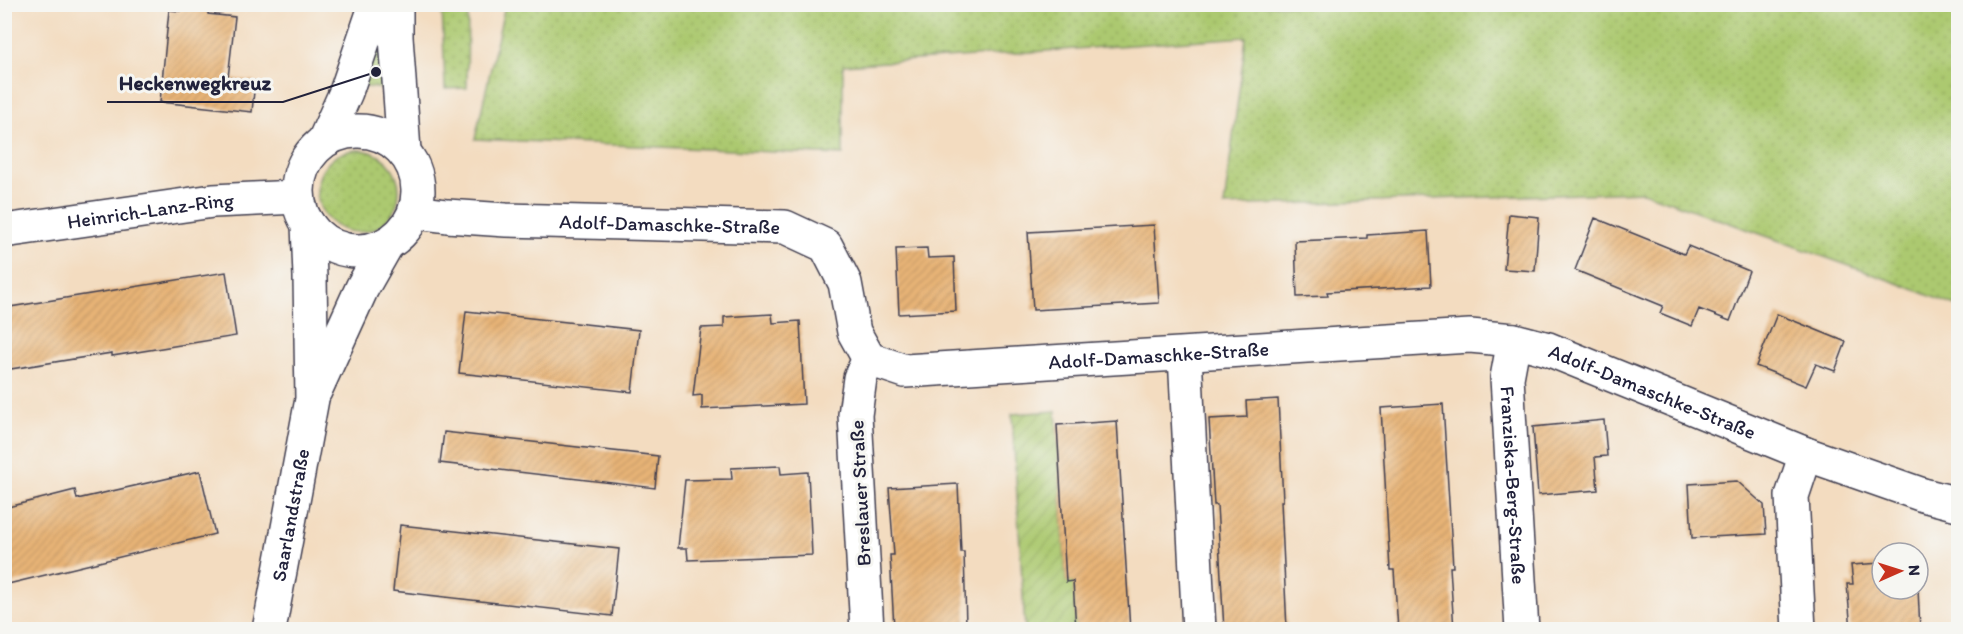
<svg xmlns="http://www.w3.org/2000/svg" width="1963" height="634" viewBox="0 0 1963 634" font-family="Itim,sans-serif">
	<style>
		.grass { fill: url(#grass-dots); stroke: #677655; stroke-width: 1.5 }
		.garden { fill: url(#garden-furrows); stroke: #677655; stroke-width: 1.5 }
		.building { fill: url(#building-hatch) }
		.lines { fill: none; stroke-linecap: round; stroke-linejoin: round }
		.minor-casing { stroke: #413e4f; stroke-width: 36 }
		.minor { stroke: #fff; stroke-width: 33 }
		.labels { text-anchor: middle; stroke-width: 6; stroke-linejoin: round; paint-order: stroke }
		.street-label { font-size: 20px; fill: #22223b; stroke: #f6f6f2 }
		.leader { fill: none; stroke: #22223b; stroke-width: 2 }
		.callout-dot { fill: #22223b; stroke: #f6f6f2; stroke-width: 2 }
		.callout-label { font-size: 21px; text-anchor: middle; font-weight: bold; fill: #22223b; stroke: #f6f6f2; stroke-width: 6; stroke-linejoin: round; paint-order: stroke }
	</style>
	<defs>
		<pattern id="grass-dots" width="8" height="8" patternUnits="userSpaceOnUse" patternTransform="scale(1.5)"><rect width="8" height="8" fill="#acc96f"/><path d="M2 2h.1M6 6h.1" fill="none" stroke="#94ac61" stroke-width="1.8" stroke-linecap="round"/></pattern>
		<pattern id="garden-furrows" width="10" height="10" patternUnits="userSpaceOnUse" patternTransform="scale(1.5)"><rect width="10" height="10" fill="#acc96f"/><path d="M-1 1l2-2M0 10L10 0M9 11l2-2" fill="none" stroke="#94ac61"/></pattern>
		<pattern id="building-hatch" width="6" height="6" patternUnits="userSpaceOnUse" patternTransform="scale(1.5)"><rect width="6" height="6" fill="#e7b376"/><path d="M-1 1l2-2M0 6l6-6M5 7l2-2" fill="none" stroke="#c69a67"/></pattern>
	</defs>
	<rect width="100%" height="100%" fill="#f6f6f2"/>
	<filter id="ink" filterUnits="userSpaceOnUse"><feTurbulence type="fractalNoise" baseFrequency=".0167" numOctaves="2"/><feDisplacementMap in="SourceGraphic" scale="12" xChannelSelector="R" yChannelSelector="G"/><feConvolveMatrix kernelMatrix="1 2 1 2 8 2 1 2 1" color-interpolation-filters="sRGB"/></filter>
	<filter id="wash" filterUnits="userSpaceOnUse"><feTurbulence type="fractalNoise" baseFrequency=".008" numOctaves="4" result="noise"/><feDisplacementMap in="SourceGraphic" scale="24" xChannelSelector="R" yChannelSelector="G"/><feGaussianBlur stdDeviation="1.35" result="paint"/><feColorMatrix in="noise" values="0 0 0 0 0 0 0 0 0 0 0 0 0 0 0 0 0 1.4 0 .05"/><feComposite in="paint" operator="in"/></filter>
	<g filter="url(#wash)">
		<rect width="100%" height="100%" fill="#f3dcc0"/>
		<path class="grass" d="M442,5h26l-1,83 -22,1z
			M505,5h1453v302l-58,-23 -257,-92 -419,14 22,-169 -403,28v90l-368,-16z
			M380,27l6,62 -26,-3z
			M317 191a41 41 0 1 1 82 0a41 41 0 1 1-82 0Z"/>
		<path class="garden" d="M1056,411l10,170h8l2,48h-51l-13,-215z"/>
		<g id="blocks">
			<path class="building" d="M181,4h28l-1,10 27,3 -7,61 27,3 -3,31 -92,-10 9,-92 11,1z
				M1509,214l30,3 -4,54 -31,-2z
				M1595,218l89,36 4,-8 61,25 -19,50 -31,-12 -7,17 -32,-13 3,-7 -88,-36z
				M1154,225l5,78 -126,7 -5,-78z
				M1428,231l3,55 -104,6 1,4 -31,1 -2,-56 72,-3v-3z
				M927,248l1,10 26,-1 2,54 -57,3 -3,-65z
				M226,272l10,64 -124,20v-3l-108,17v-62z
				M466,311l173,19 -7,62 -173,-19z
				M772,314l1,9 27,-2 4,83 -102,5v-14l-9,1 8,-68 23,-1v-10z
				M1777,314l69,28 -11,29 -19,-7 -10,22 -50,-20z
				M1278,399l5,102h-2l6,129h-63l-7,-125h-3l-5,-86 38,-2 -1,-16z
				M1443,404l10,163h-3l4,63h-56l-4,-60h-4l-9,-162z
				M1604,420l3,36 -12,1 3,33 -60,5 -5,-68z
				M1117,421l13,209h-54l-3,-49 -7,1 -9,-157z
				M444,432l214,24 -3,32 -215,-25z
				M780,466l1,8 27,-2 4,83 -124,5 -1,-12h-9l7,-68 47,-1 -1,-11z
				M200,471l15,63 -211,51v-77l71,-18 2,9z
				M1737,481l27,24 2,29 -74,4 -3,-54z
				M958,484l3,68h3l2,73 -72,3 -4,-73h4l-5,-67z
				M400,525l219,24 -7,67 -219,-25z
				M1882,563v26h36l2,41h-69l-4,-46h6l-2,-19z"/>
		</g>
	</g>
	<g filter="url(#ink)">
		<use href="#blocks" fill-opacity="0" stroke="#413e4f" stroke-width="1.5"/>
		<g class="lines">
			<g class="minor-casing">
				<g id="minor">
					<path d="M396,4v33l8,114"/>
					<circle cx="358" cy="191" r="60"/>
					<path d="M325,139l21,-47 30,-88"/>
					<path id="s1" d="M415,212l32,4 59,4 279,7 41,19 19,37 9,49 15,27 36,12 565,-35 44,4 34,9 258,105 117,41 35,9"/>
					<path id="s2" d="M4,231l209,-30 84,-4"/>
					<path id="s3" d="M1514,340l-7,38 15,252"/>
					<path d="M1185,355l14,275"/>
					<path d="M315,391l47,-103 25,-44"/>
					<path id="s4" d="M269,630l43,-231 -2,-122 -2,-53"/>
					<path d="M867,630l-12,-215 5,-37 9,-19"/>
					<path d="M1799,630l-7,-134 14,-42"/>
				</g>
			</g>
			<use href="#minor" class="minor"/>
		</g>
	</g>
	<g class="labels">
		<g class="street-label">
			<text dy="7" stroke="none"><textPath href="#s2" startOffset="148">Heinrich-Lanz-Ring</textPath></text>
			<text dy="7" stroke="none"><textPath href="#s1" startOffset="255">Adolf-Damaschke-Straße</textPath></text>
			<text dy="7" stroke="none"><textPath href="#s1" startOffset="830">Adolf-Damaschke-Straße</textPath></text>
			<text dy="7" stroke="none"><textPath href="#s1" startOffset="1334">Adolf-Damaschke-Straße</textPath></text>
			<text dy="7" stroke="none"><textPath href="#s3" startOffset="146">Franziska-Berg-Straße</textPath></text>
			<text transform="translate(860 493) rotate(-93)" y="7">Breslauer Straße</text>
			<text dy="7" stroke="none"><textPath href="#s4" startOffset="117">Saarlandstraße</textPath></text>
		</g>
	</g>
	<path class="leader" d="M376 72L283 102H107"/>
	<circle class="callout-dot" cx="376" cy="72" r="6"/>
	<g class="callout-label">
		<text x="195" y="90">Heckenwegkreuz</text>
	</g>
	<rect width="1963" height="634" fill="none" stroke="#f6f6f2" stroke-width="24"/>
	<g transform="translate(1900 571) rotate(87)"><circle r="28" fill="#f6f6f2" stroke="#a1a1a9" stroke-width="1.5"/>
	<path d="M0-4.5L10 22L0 15L-10 22Z" fill="#c8321e"/>
	<text y="-9" font-size="16" font-weight="bold" text-anchor="middle" fill="#22223b">N</text>
	</g>
</svg>
